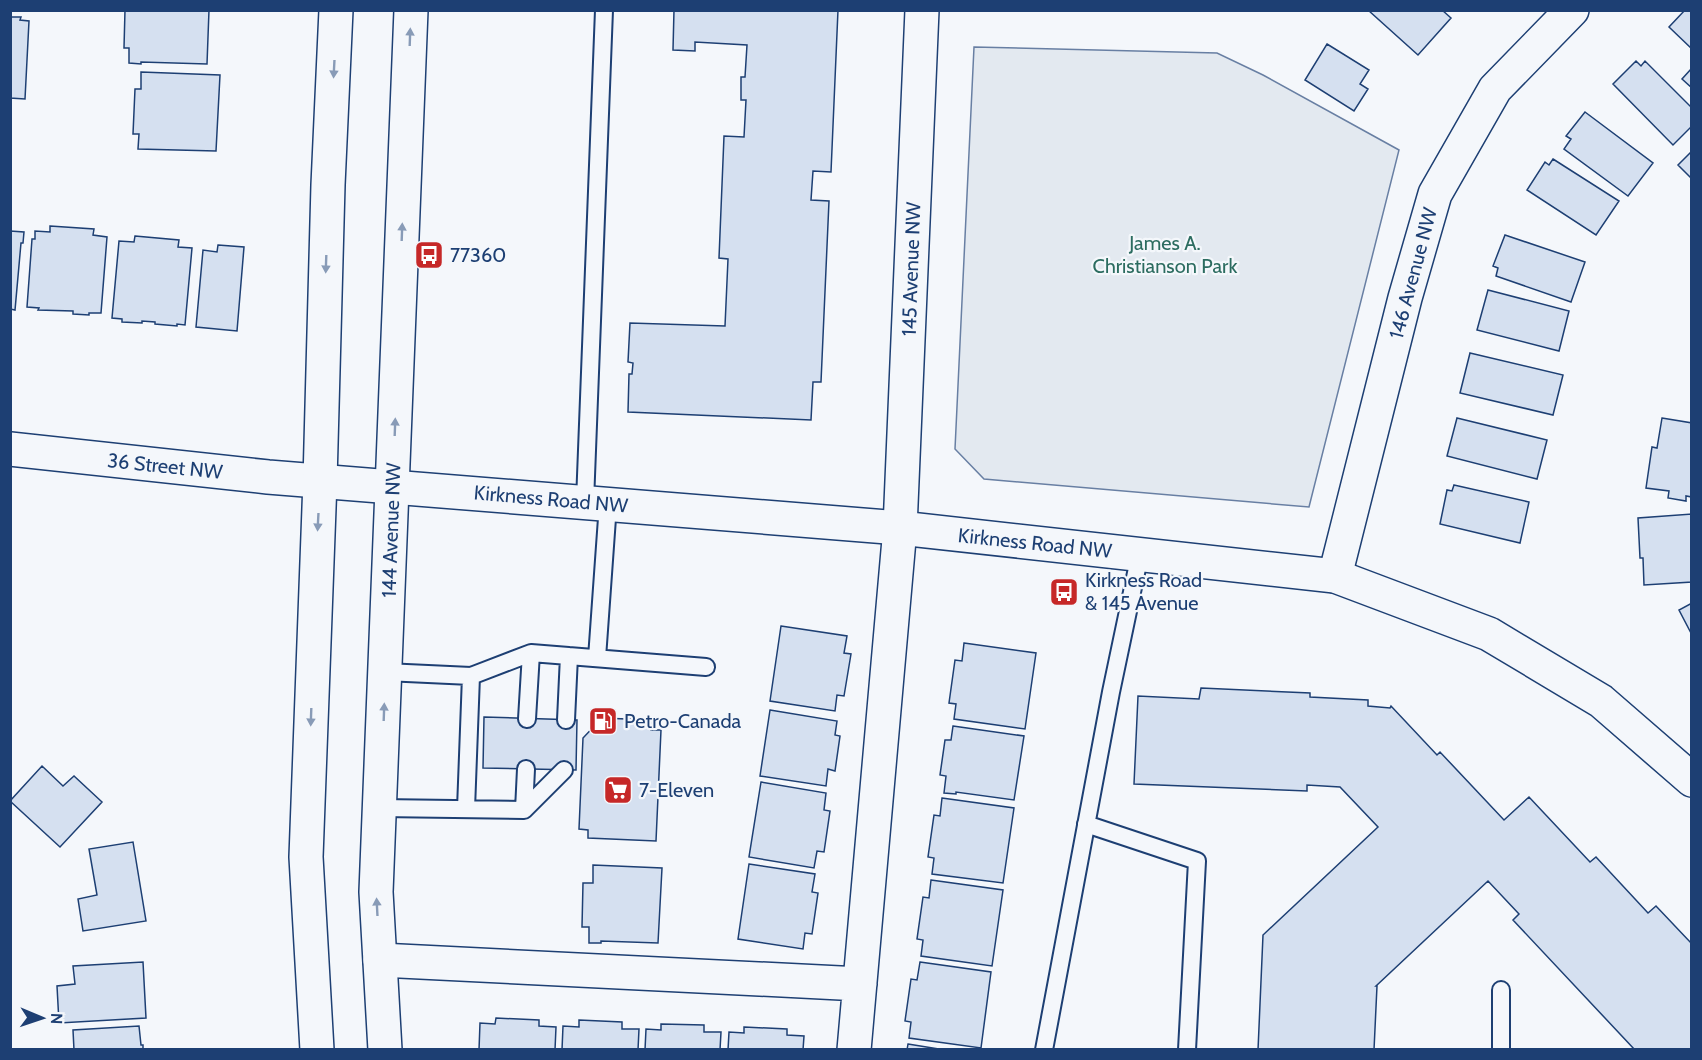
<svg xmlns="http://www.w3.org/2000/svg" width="1702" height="1060" viewBox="0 0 1702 1060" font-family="Cabin,sans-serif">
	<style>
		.green { fill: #e3e9f0; stroke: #687fa3; stroke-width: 1.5 }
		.building { fill: #d5e0f0; stroke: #1d3f73; stroke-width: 1.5 }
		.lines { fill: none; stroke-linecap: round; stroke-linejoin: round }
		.service-casing { stroke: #1d3f73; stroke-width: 20 }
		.minor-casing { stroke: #1d3f73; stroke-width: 36 }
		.tertiary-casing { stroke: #1d3f73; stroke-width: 36 }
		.secondary-casing { stroke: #1d3f73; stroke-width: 36 }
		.service { stroke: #f4f7fb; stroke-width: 16 }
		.minor { stroke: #f4f7fb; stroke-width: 33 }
		.tertiary { stroke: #f4f7fb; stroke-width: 33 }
		.secondary { stroke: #f4f7fb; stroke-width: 33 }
		.oneway { fill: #889bb7 }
		.labels { text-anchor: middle; stroke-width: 4.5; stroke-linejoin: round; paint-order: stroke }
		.park-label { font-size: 20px; fill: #2c6c60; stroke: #f4f7fb }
		.poi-label { font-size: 20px; fill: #1d3f73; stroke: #f4f7fb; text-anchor: start }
		.street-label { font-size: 20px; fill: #1d3f73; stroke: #f4f7fb }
	</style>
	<rect width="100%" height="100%" fill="#f4f7fb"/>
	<path class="green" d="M974,47l243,6 46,22 136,75 -90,357 -325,-28 -29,-30z"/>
	<path class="building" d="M125,10h84l-2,54 -66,-2v2l-12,-1v-15h-5z
		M674,10h164l-7,162 -18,-1 -2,29 18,1 -8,181h-8l-2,38 -183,-8 1,-38h3l1,-11 -5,-1 2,-39 95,3 3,-67 -9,-1 5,-122 20,1 2,-37h-5v-23h4l2,-32 -52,-3v9l-22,-1z
		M1368,10h74l9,8 -33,37z
		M1685,10h7v39l-23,-22z
		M10,17h11l-1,3 9,1 -4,78 -15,-1z
		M1327,44l42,26 -9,14 8,5 -14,22 -49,-31z
		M1636,61l5,5 4,-5 47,47v18l-19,19 -60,-61z
		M1692,68v20l-10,-9z
		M141,72l79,3 -4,76 -78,-2 1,-15h-6l2,-45h6z
		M1585,112l68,51 -25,33 -64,-47 7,-10 -5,-3z
		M1692,151v28l-14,-14z
		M1553,159l66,42 -23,34 -69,-45 18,-28 4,3z
		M50,226l44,3 -1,6 14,2 -6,76h-12v2l-16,-1v-3l-35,-1 1,-2 -12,-1 5,-68h3v-8l15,1z
		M10,231l14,1 -1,11h-2l-6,67 -5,-1z
		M1505,235l80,27 -14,40 -75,-26 2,-8 -5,-2z
		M135,236l44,4 -1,7 14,1 -7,77 -8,-1v2l-22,-2v-2l-13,-1v2l-20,-1v-3l-10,-1 7,-77 15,1z
		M218,245l26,2 -7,84 -41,-4 7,-77 14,2z
		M1488,290l81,21 -10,40 -82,-21z
		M1470,353l93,22 -10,40 -93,-22z
		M1457,418l90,22 -10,39 -90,-23z
		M1662,418l30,5v74l-6,-1v5l-18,-3 1,-7 -23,-3 6,-41 5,1z
		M1454,485l75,17 -9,41 -80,-19 7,-34 5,1z
		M1692,514v68l-48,3 -1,-27h-3l-2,-40z
		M1692,603v32l-13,-25z
		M781,626l66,10 -3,17 7,1 -7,42 -7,-1 -2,16 -65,-10z
		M964,643l72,10 -11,76 -71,-10 2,-15 -7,-1 6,-43 7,1z
		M1201,688l109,5v4l58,3v6l22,2 1,-2 46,49 3,-3 64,68 25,-23 61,65 6,-5 52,56 8,-7 36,38v106h-57l-122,-130 6,-6 -31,-33 -112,105h1l-3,64h-116l5,-115 115,-108 -38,-40 -33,-2v6l-173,-7 4,-88 61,3z
		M770,710l67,11 -2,14 5,1 -5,35 -7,-2 -2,17 -66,-10z
		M484,717l93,3 -1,50 -93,-2z
		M602,718l49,2v10h10l-5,111 -68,-3v-8l-9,-1 4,-91z
		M953,726l71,10 -10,64 -58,-8v2l-12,-1 2,-17 -6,-1 5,-35h6z
		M42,766l21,20 11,-10 28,26 -42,45 -50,-46z
		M761,782l65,11 -2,17 6,1 -6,41 -7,-1 -3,17 -65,-11z
		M942,798l72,10 -11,75 -71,-9 2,-16 -6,-1 6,-42 6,1z
		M133,842l13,79 -63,10 -5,-32 19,-4 -8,-46z
		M749,864l66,10 -3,18 6,1 -6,41 -7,-1 -2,16 -65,-10z
		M593,865l69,3 -4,75 -57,-2v2h-12v-16h-7l1,-44h10z
		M931,880l72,10 -11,76 -71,-10 2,-16 -6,-1 6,-42 6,1z
		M143,962l3,56 -87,5 -2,-37 18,-2 -2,-18z
		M920,962l71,10 -10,76 -72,-10 2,-16 -6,-1 6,-42 6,1z
		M496,1018l43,2v6l17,1 -1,23h-76l1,-27 15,1z
		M579,1020l43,2v7h17l-1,21h-76l1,-24 16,1z
		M661,1024l43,1v7h17l-1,18h-75l1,-21 15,1z
		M139,1026l2,19h2v5h-69l-1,-20z
		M744,1027l43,2v6l17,1 -1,14h-75l1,-18 15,1z
		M908,1044l37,6h-38z"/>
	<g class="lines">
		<g class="service-casing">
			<path id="service" d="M585,502l19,-492
				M597,658l11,-154
				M385,672l86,4 -5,133
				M471,676l60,-23
				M527,719l4,-66 175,14
				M566,720l3,-64
				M380,808l144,2 2,-41
				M524,810l40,-40
				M1086,824l111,37 -10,189
				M1044,1050l67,-358 29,-138
				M1501,1050v-60"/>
		</g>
		<g class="minor-casing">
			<path id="minor" d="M1335,576l70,-278 30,-104 60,-105 77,-79
				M380,960l480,24
				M854,1050l46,-522 22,-518"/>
		</g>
		<g class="tertiary-casing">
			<path id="tertiary" d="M10,449l258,28 632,51 435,48 154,58 112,67 91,79"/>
		</g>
		<g class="secondary-casing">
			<path id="secondary" d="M317,1050l-11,-193 14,-376 8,-296 8,-175
				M385,1050l-9,-158 35,-882"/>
		</g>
		<use href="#service" class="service"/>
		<use href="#minor" class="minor"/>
		<use href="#tertiary" class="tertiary"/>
		<use href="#secondary" class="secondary"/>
	</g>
	<defs><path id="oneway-solid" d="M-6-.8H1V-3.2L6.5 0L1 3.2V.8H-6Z" transform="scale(1.5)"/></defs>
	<g class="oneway">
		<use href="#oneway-solid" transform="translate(410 37) rotate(-88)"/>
		<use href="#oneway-solid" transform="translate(334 69) rotate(93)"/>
		<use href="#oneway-solid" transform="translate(402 232) rotate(-88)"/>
		<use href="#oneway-solid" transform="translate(326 264) rotate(92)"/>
		<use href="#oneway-solid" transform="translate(395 427) rotate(-88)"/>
		<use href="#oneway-solid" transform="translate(318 522) rotate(93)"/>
		<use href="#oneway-solid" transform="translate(384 712) rotate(-88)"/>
		<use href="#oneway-solid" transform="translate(311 717) rotate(92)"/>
		<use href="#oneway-solid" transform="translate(377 907) rotate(-93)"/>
	</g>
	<defs>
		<g id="bus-square" transform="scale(1.5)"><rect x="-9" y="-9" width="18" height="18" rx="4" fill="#c62828" stroke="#f4f7fb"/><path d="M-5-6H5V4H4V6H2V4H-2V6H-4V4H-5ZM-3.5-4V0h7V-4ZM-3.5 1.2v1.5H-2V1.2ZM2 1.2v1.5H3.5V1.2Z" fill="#fff"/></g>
		<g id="fuel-square" transform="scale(1.5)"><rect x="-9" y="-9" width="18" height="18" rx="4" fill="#c62828" stroke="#f4f7fb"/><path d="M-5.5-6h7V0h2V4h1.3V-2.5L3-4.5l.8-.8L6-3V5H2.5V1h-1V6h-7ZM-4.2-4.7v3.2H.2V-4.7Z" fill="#fff"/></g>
		<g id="supermarket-square" transform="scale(1.5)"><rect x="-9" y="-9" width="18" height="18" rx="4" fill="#c62828" stroke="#f4f7fb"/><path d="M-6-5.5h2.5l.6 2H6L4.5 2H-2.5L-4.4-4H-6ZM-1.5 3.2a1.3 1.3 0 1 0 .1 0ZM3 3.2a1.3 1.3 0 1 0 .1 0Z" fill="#fff"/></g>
	</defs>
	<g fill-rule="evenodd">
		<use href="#bus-square" x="429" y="255"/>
		<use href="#bus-square" x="1064" y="592"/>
		<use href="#fuel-square" x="603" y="721"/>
		<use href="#supermarket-square" x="618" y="790"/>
	</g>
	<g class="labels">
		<g class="park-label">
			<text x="1165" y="250">James A.<tspan x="1165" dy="23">Christianson Park</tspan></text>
		</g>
		<g class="poi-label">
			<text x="450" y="262">77360</text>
			<text x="1085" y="587">Kirkness Road<tspan x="1085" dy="23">&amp; 145 Avenue</tspan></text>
			<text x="624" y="728">Petro-Canada</text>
			<text x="639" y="797">7-Eleven</text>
		</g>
		<g class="street-label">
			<text transform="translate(911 269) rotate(-88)" y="7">145 Avenue NW</text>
			<text transform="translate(1413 273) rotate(-75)" y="7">146 Avenue NW</text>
			<text transform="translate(165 466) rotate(6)" y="7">36 Street NW</text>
			<text transform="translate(551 499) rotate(5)" y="7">Kirkness Road NW</text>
			<text transform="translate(391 530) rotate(-88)" y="7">144 Avenue NW</text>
			<text transform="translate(1035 543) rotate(6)" y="7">Kirkness Road NW</text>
		</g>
	</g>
	<rect width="1702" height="1060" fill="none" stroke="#1d3f73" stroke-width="24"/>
	<g transform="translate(42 1018) rotate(92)" stroke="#f4f7fb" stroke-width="4.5" paint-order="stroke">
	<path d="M0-4.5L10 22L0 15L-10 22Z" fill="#1d3f73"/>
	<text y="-9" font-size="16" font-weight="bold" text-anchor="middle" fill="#1d3f73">N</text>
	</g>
</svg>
